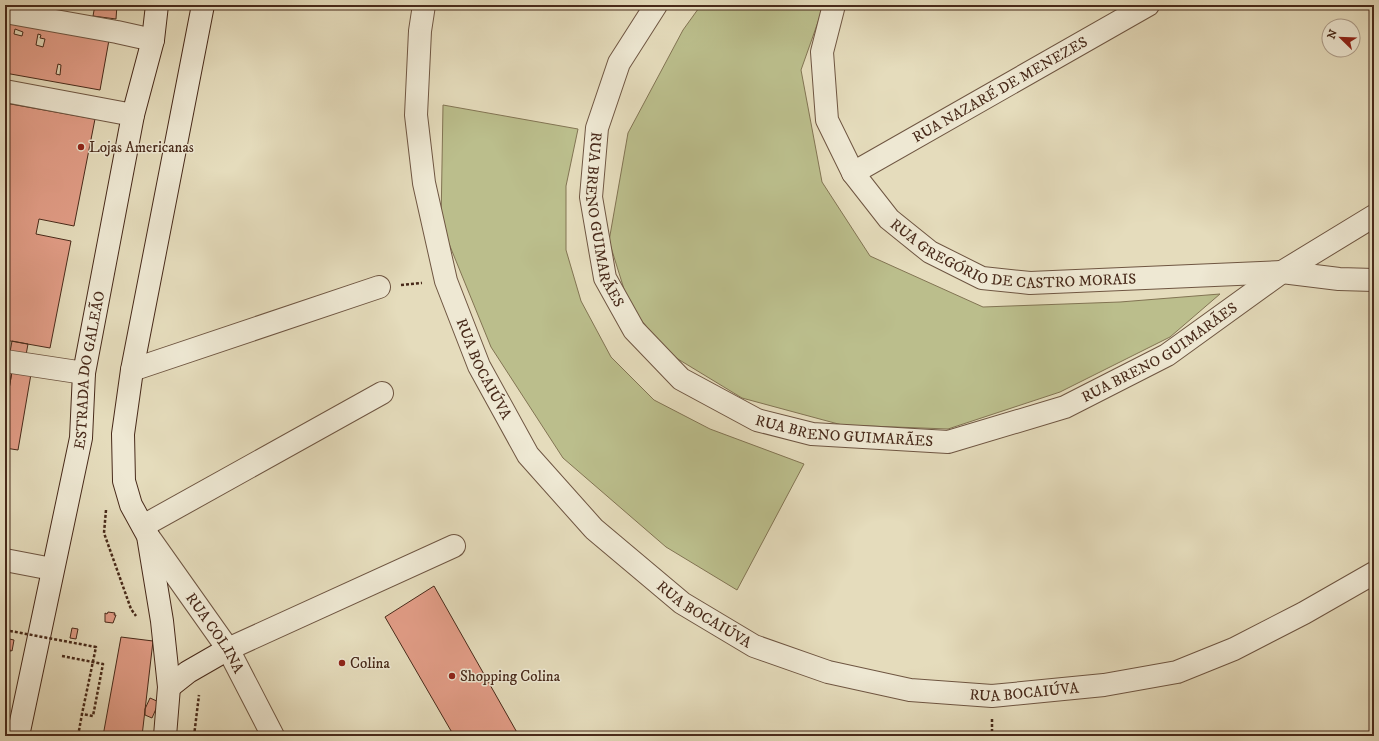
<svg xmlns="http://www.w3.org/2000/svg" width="1379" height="741" viewBox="0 0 1379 741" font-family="'IM FELL DW Pica',serif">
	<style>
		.green { fill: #bbbe8c; stroke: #827453 }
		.building { fill: #e29d87; stroke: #482a1a; fill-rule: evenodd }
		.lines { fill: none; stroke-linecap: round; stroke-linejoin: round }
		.minor-casing { stroke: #6f5642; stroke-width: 24 }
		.tertiary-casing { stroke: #6f5642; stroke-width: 24 }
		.secondary-casing { stroke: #482a1a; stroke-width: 24 }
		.path { stroke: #482a1a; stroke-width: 2.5; stroke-dasharray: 3 2; stroke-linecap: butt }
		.minor { stroke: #eee8d3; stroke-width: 22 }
		.tertiary { stroke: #eee8d3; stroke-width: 22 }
		.secondary { stroke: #eee8d3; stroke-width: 22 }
		.path-bridge { stroke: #482a1a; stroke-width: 2.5; stroke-dasharray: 3 2; stroke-linecap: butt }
		.poi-dot { fill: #8f2418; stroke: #eee8d3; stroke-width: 1.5 }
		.labels { text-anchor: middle; stroke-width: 3; stroke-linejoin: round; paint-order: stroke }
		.street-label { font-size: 15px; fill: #482a1a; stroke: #eee8d3 }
		.poi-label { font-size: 15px; fill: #482a1a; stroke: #eee8d3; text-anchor: start }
	</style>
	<rect width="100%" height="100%" fill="#e5dcbc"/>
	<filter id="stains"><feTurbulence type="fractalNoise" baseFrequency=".005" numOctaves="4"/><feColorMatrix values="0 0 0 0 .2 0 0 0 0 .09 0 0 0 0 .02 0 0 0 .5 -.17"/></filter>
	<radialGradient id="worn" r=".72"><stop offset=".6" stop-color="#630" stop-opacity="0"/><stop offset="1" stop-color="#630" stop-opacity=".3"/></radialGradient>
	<path class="green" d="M701,5h123l-23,65 21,112 48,74 113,51 137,-5 100,-8 -50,43 -110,55 -112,37 -106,-4 -100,-27 -74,-45 -39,-48 -20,-64 19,-108 55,-103z
		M443,105l135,24 -12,57v64l15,51 30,56 43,43 56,29 94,35 -67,126 -71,-43 -103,-89 -72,-111 -50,-123z"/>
	<path class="building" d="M95,5h22l-1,14 -23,-3z
		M5,21l104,19 -9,50 -95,-17zM15,29l8,3 -1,4 -8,-2zM38,34l3,1 -1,3 5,1 -2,8 -7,-2zM58,64l3,1 -1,10 -4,-1z
		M5,103l90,16 -21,107 -35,-7 -3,15 35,7 -21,107 -45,-8z
		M12,341l16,3 -2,11 -16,-3z
		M5,369l7,2 -7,43z
		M12,371l19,3 -13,76 -13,-2v-34z
		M434,586l85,150h-65l-69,-119z
		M108,612l7,1 -1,2h2l-3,8 -8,-1v-9l2,1z
		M72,628l6,1 -2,10 -6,-1z
		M121,637l32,4 -11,95h-39z
		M5,638l9,2 -2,11 -2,-1v2l-5,-2z
		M150,698l9,4 -7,16 -7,-3v-6z"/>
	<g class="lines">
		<g class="minor-casing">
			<g id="minor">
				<path id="s1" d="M424,5l-4,26 -4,84 8,68 22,98 33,85 49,89 66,74 88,74 72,43 74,26 82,18 82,6 112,-11 73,-13 57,-23 70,-36 70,-40"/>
				<path id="s2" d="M656,5l-37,58 -22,65 -6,69 14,81 29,52 47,49 76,41 55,14 136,8 117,-35 102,-52 115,-83 92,-56"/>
				<path id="s3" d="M834,5l-12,47 5,68 26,53 36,46 41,33 52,26 48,5 252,-11 57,7 35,1"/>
				<path d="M5,12l112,20 36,8"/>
				<path d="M5,91l128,24"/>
				<path id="s4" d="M853,173l295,-168"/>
				<path d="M5,361l79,12"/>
				<path d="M132,370l247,-83"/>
				<path d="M143,526l239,-133"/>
				<path d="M5,560l47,9"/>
				<path d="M228,649l226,-103"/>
			</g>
		</g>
		<g class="tertiary-casing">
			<g id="tertiary">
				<path id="s5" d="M148,536l80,113 45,87"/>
			</g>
		</g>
		<g class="secondary-casing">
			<g id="secondary">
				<path d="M169,687l19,-15 40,-23"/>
				<path id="s6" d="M18,736l63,-298 3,-65 49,-258 20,-75 4,-35"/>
				<path d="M165,736l4,-49 -7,-66 -14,-85 -17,-31 -7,-24 -1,-47 9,-64 71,-365"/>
			</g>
		</g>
		<path class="path" d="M401,285l21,-2
			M106,510l-2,23 27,76 5,7
			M62,656l41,8 -10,52 -11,-2 -4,22
			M992,719v17
			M194,736l5,-41"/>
		<use href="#minor" class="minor"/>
		<use href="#tertiary" class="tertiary"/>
		<use href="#secondary" class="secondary"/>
		<path class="path-bridge" d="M5,630l91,17 -14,67"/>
	</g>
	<g class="poi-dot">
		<circle cx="81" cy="147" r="4"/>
		<circle cx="342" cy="663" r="4"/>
		<circle cx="452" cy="676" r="4"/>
	</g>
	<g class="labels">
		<g class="street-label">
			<text dy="5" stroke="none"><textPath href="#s4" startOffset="169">RUA NAZARÉ DE MENEZES</textPath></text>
			<text dy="5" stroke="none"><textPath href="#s2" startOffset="231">RUA BRENO GUIMARÃES</textPath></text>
			<text dy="5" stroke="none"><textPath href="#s3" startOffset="369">RUA GREGÓRIO DE CASTRO MORAIS</textPath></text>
			<text dy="5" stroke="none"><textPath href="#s2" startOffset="927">RUA BRENO GUIMARÃES</textPath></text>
			<text dy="5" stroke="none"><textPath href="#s1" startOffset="375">RUA BOCAIÚVA</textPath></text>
			<text dy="5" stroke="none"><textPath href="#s6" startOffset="373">ESTRADA DO GALEÃO</textPath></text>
			<text dy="5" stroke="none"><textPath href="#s2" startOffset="591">RUA BRENO GUIMARÃES</textPath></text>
			<text dy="5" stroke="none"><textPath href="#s1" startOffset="711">RUA BOCAIÚVA</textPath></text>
			<text dy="5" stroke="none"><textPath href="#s5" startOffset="118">RUA COLINA</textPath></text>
			<text dy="5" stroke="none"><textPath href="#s1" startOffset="1047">RUA BOCAIÚVA</textPath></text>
		</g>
		<g class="poi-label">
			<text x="89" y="152">Lojas Americanas</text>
			<text x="350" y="668">Colina</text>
			<text x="460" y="681">Shopping Colina</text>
		</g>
	</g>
	<rect width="1379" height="741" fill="none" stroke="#e5dcbc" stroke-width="20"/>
	<rect x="6" y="6" width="1367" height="729" fill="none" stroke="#482a1a" stroke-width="2"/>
	<rect x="10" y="10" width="1359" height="721" fill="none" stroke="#482a1a"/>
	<g transform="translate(1341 38) rotate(293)"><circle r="19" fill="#eee8d3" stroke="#ac9c89"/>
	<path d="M0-3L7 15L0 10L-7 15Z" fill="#8f2418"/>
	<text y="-6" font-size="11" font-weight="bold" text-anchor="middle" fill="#482a1a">N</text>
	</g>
	<rect width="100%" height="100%" filter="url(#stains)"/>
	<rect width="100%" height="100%" fill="url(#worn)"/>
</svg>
